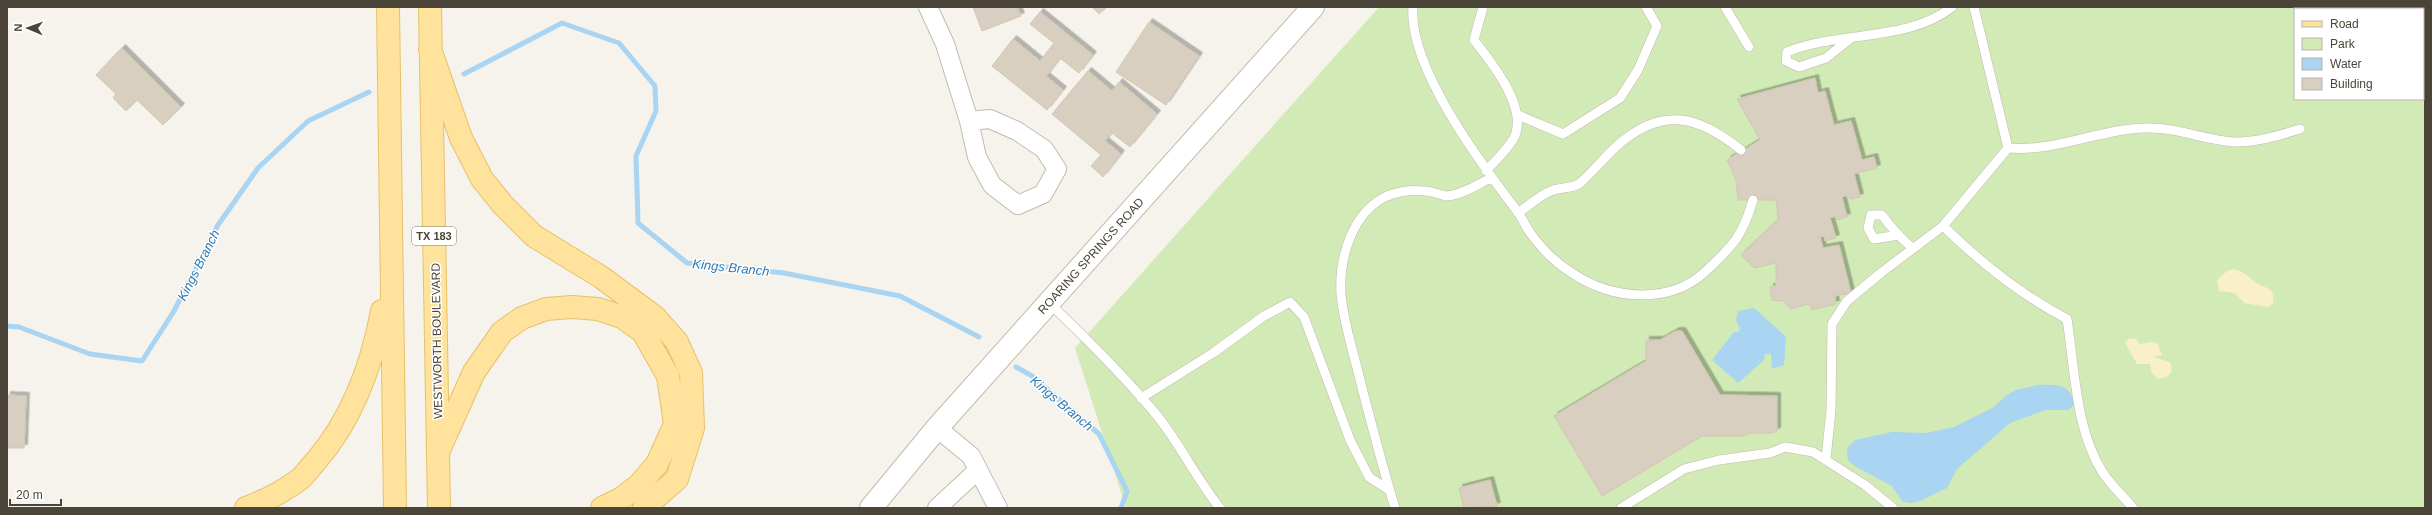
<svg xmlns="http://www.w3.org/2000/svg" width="2432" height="515" viewBox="0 0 2432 515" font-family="Helvetica,sans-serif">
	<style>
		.green { fill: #d2eab5; fill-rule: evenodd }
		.sand { fill: #f9efc9 }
		.water { fill: #a9d4f2 }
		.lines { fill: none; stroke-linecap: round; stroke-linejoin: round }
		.stream { stroke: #a9d4f2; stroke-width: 5 }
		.building { fill: #d8cfc1; stroke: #d3c7b4; filter: url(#shadow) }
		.service-casing { stroke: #c2bbae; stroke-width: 10 }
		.minor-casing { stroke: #c2bbae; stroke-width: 20 }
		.tertiary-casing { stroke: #c2bbae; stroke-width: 24 }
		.primary-casing { stroke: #e6c16a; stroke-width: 24 }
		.service { stroke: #fff; stroke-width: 9 }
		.minor { stroke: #fff; stroke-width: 18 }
		.tertiary { stroke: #fff; stroke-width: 22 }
		.primary { stroke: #ffe39c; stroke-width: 22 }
		.labels { text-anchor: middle; stroke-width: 3; stroke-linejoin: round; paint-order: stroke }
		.shield { fill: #fff; stroke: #817c74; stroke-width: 1 }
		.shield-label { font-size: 11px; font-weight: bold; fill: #4b4439 }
		.street-label { font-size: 12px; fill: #4b4439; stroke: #fff }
		.water-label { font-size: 13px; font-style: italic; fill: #2e7ab2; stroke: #fff }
	</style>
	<defs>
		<filter id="shadow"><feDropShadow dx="3.5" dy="-3.5" stdDeviation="0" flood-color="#0004"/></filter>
	</defs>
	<rect width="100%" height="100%" fill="#f6f3ec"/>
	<path class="green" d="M1379,7h1046v501h-1299l-51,-160zM2295,9h128v90h-128z"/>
	<path class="sand" d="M2234,269c9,2 14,7 21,13 10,7 21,5 18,21l-5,4 -24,-4 -9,-10 -16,-2 -2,-11 10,-9z
		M2129,338l7,1 3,5 13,-2 6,2 4,11 -7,1 1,2 14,4 2,9 -4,5 -9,3 -7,-5 -2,-10h-13l-12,-21z"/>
	<path class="water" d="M1754,308l32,29 -2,28 -12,4 -1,-15h-6l-1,6 -26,23 -26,-23 22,-28h4l2,-3 -4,-9 2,-9z
		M2038,385c17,-1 35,-1 36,20l-6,5h-22l-36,13 -53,46 -10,19 -27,13 -11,2 -7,-2 -10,-15 -36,-19 -8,-7 -1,-12 8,-8 37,-8 34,1 28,-6 40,-20 13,-12 9,-5z"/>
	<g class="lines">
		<path class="stream" d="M464,74l98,-51 57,20 36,43 1,25 -20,45 2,67 49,40 97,10 116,23 79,41
			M7,326l12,1 71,27 52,7 32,-50 44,-86 40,-57 50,-47 61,-29
			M1016,367l16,9 67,58 28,57 -6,17"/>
	</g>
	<path class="building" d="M973,7h44l4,9 -39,15z
		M1092,7h15l-8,7z
		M1040,12l53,43 -14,18 -19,-15 -14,18 17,14 -16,20 -55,-44 21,-27 27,22 14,-18 -24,-19z
		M1149,22l50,34 -33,49 -50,-33z
		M122,48l59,59 -18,18 -26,-25 -11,11 -13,-13 3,-4 -20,-19z
		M1088,71l24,20 7,-9 38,32 -27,33 -18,-14 -7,8 16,13 -18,23 -12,-11 10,-11 -49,-41z
		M1815,78l3,15 7,-2 9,34 17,-4 11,39 12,-3 3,11 -23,6 6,23 -10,2 -2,-4 -6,2 5,20 -10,3 -1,-4 -6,2 6,20 -11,3 -1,-5 -4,1 3,11 16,-3 12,48 -16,3 1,8 -24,6 -3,-6 -18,5 -8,-8 -11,-1 -2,-13 6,-1v-23l-22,5 -13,-13 37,-35 -2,-20h-38l-2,-20 -9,-20 33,-20 -23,-41z
		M1676,331h6l38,64 57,1v35l-5,2h-23l-5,3h-42l-100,60 -48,-80 92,-55v-21h14z
		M7,395l19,1 -2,52h-17z
		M1490,480l7,26 -33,2 -5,-20z"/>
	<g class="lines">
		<g class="service-casing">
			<path id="service" d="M1413,7c-5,60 69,158 104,204 5,7 9,16 14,23 11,15 25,29 41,39 40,27 98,32 134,-2 27,-25 37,-36 47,-71
				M1483,7l-9,33c17,22 55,68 40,98 -7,12 -19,23 -28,33
				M1725,7l24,40
				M1974,7l34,141c47,4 91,-19 138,-20 32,-1 60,13 91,14 21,0 43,-7 63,-13
				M1851,38l-25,20 -27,9 -13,-6 1,-9c50,-21 121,-10 165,-45
				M1518,115l45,19 57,-36 18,-28 19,-44 -11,-19
				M2008,148l-65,78c37,36 78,69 124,93 8,50 8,110 36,154 8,12 20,23 30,35
				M1518,213c10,-7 22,-18 33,-22 9,-4 22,-2 29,-8 14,-12 25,-27 39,-39 44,-38 80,-28 122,6
				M1899,235l-25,4 -6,-11 3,-13h11c9,13 19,23 30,33
				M1049,303c37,35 73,71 106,110 24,29 41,65 65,95
				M1141,398l72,-45 51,-37 26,-14 14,15 46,123 19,37 20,13
				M1826,459l5,-49 1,-86 15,-23 35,-29 61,-46
				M1395,508c-14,-46 -26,-93 -38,-140 -6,-24 -14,-49 -16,-74 -2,-36 11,-82 46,-98 15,-6 29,-7 45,-4 4,1 9,3 14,4 14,0 32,-12 45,-18
				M1621,508l63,-39 35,-9 51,-7 15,-6 28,5 52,33 28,23"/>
		</g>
		<g class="minor-casing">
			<path id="minor" d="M928,7l17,37 24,77 8,36 15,28 26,20 25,-11 14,-25 -13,-20 -27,-18 -27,-12 -21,2
				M937,428l34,28 27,52
				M937,508l41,-38"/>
		</g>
		<g class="tertiary-casing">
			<path id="tertiary" d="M871,508l66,-80 376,-421"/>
		</g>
		<g class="primary-casing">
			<path id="primary" d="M388,7l7,501
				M430,7l9,501
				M430,49l31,89 21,41 21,26 31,31 67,41 54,40 22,25 14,31 2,55 -16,51 -33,29
				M439,450l35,-78 28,-40 20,-14 24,-9 26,-2 26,2 24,8 21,15 25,44 7,48 -18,40 -18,21 -17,13 -20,10
				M246,508c19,-7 38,-17 54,-29 6,-5 11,-13 16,-18 37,-43 56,-96 66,-150"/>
		</g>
		<use href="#service" class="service"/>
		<use href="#minor" class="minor"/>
		<use href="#tertiary" class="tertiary"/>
		<use href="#primary" class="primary"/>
	</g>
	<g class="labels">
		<rect class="shield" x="412" y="227" width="44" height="18" rx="3"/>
		<g class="shield-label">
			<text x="434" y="240">TX 183</text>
		</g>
		<g class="street-label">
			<text transform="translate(1091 256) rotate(-48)" y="4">ROARING SPRINGS ROAD</text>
			<text transform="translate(437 341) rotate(-91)" y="4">WESTWORTH BOULEVARD</text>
		</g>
		<g class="water-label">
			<text transform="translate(198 265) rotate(-63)" y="5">Kings Branch</text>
			<text transform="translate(731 267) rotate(6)" y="5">Kings Branch</text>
			<text transform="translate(1062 403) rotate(40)" y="5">Kings Branch</text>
		</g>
	</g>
	<rect width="2432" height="515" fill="none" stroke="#4b4439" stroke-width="16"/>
	<rect x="2294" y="8" width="130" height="92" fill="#ffffff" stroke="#b7b4b0"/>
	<rect x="2302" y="21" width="20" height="6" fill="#ffe39c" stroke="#b7b4b0"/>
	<text x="2330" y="28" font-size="12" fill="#4b4439">Road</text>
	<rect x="2302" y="38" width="20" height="12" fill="#d2eab5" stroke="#b7b4b0"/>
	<text x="2330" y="48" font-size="12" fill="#4b4439">Park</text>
	<rect x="2302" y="58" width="20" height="12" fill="#a9d4f2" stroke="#b7b4b0"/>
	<text x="2330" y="68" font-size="12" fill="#4b4439">Water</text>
	<rect x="2302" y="78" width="20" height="12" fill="#d8cfc1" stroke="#b7b4b0"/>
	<text x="2330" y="88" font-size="12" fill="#4b4439">Building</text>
	<g transform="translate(28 28) rotate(272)" stroke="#ffffff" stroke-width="3" paint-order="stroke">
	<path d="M0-3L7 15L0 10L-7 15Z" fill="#4b4439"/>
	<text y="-6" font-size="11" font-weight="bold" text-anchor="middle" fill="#4b4439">N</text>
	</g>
	<path d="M10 499v6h51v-6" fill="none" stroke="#4b4439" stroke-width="2"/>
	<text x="16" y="499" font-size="12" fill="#4b4439" stroke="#ffffff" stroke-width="3" paint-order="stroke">20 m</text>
</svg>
